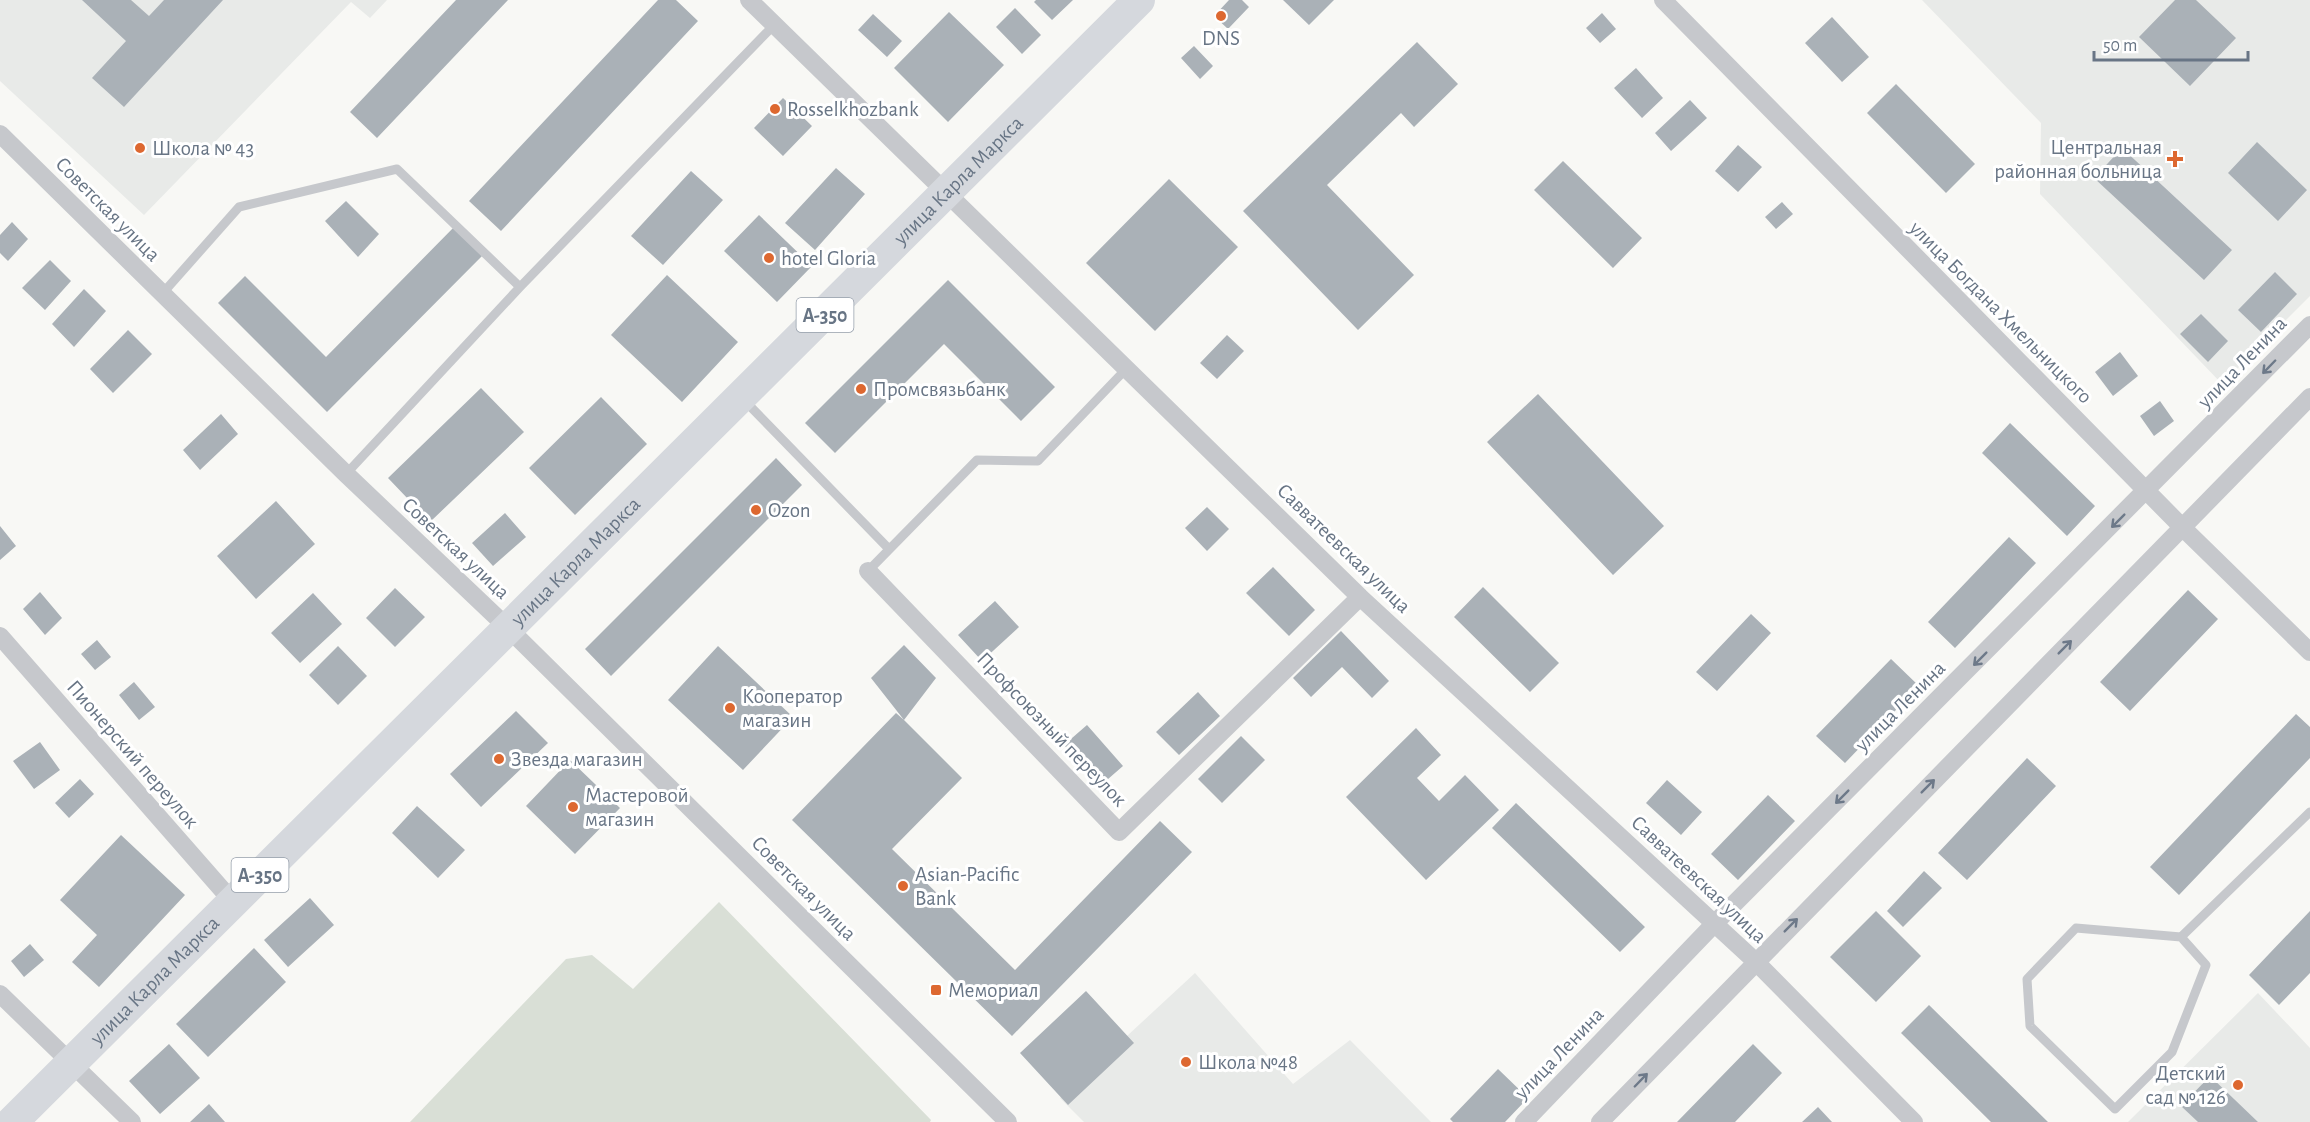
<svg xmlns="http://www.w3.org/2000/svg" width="2310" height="1122" viewBox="0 0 2310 1122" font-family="'Alegreya Sans',sans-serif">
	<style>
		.built { fill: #e8eae8 }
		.green { fill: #d9dfd6 }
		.building { fill: #aab1b7 }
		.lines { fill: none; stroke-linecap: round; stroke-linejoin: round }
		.service { stroke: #c6c8cc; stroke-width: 9 }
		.minor { stroke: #c6c8cc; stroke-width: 18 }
		.trunk { stroke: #d5d8dd; stroke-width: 32 }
		.oneway { stroke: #6d7989 }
		.poi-dot { fill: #dd6830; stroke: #fff; stroke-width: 2 }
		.labels { text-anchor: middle; stroke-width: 6; stroke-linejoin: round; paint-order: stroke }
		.shield { fill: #fff; stroke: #959eaa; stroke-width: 1.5 }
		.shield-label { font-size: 20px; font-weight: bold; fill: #687585 }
		.poi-label { font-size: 21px; fill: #687585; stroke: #fff; text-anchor: start }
		.street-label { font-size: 21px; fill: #687585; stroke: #fff }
	</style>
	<rect width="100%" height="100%" fill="#f8f8f5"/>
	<path class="built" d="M0,0h387l-17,18 -19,-16 -207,213 -144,-134z
		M1922,0h388v296l-88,88 -182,-190 1,-71z
		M1195,973l98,111 57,-44 81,82h-347l-24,-24z
		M2258,993l52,55v74h-182z"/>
	<path class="green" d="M719,902l212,218 -1,2h-520l156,-163 26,-4 41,34z"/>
	<path class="building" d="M82,0h49l18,16 15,-16h59l-99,107 -32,-29 34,-37z
		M456,0h52l-131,138 -27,-26z
		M658,0h18l22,21 -197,210 -32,-30z
		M1036,0h37l-21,20 -18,-18z
		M1229,0h13l7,7 -21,22 -14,-13z
		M1283,0h51l-25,25z
		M2175,0h21l40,38 -46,48 -51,-49z
		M1015,8l26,27 -19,19 -26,-27z
		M949,12l55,53 -56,57 -54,-54z
		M1602,13l14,16 -16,14 -14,-15z
		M873,14l29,27 -15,16 -29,-27z
		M1832,17l37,40 -27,25 -37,-39z
		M1417,42l41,42 -44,43 -13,-14 -74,72 87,90 -56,55 -115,-119z
		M1194,46l19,20 -13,13 -19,-21z
		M1636,68l27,30 -21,20 -28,-30z
		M1896,84l79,80 -29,29 -79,-80z
		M783,98l29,28 -29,30 -29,-28z
		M1690,100l17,18 -36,33 -16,-18z
		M2257,142l50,48 -29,31 -50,-48z
		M1738,145l24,22 -24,25 -23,-21z
		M2122,148l110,102 -28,30 -110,-102z
		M1563,161l79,77 -29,30 -79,-78z
		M836,168l29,26 -50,56 -30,-27z
		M691,171l32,29 -60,65 -32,-29z
		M1169,179l69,68 -83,84 -69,-68z
		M346,201l33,33 -21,23 -33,-36z
		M1782,202l11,12 -17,15 -11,-12z
		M759,215l53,51 -35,36 -53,-51z
		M12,222l16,17 -20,22 -8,-8v-18z
		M457,224l29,28 -159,160 -109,-109 27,-27 81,81z
		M50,260l21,21 -26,29 -23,-22z
		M2275,272l22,22 -36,38 -23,-22z
		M667,275l71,67 -56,60 -71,-67z
		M948,280l107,107 -34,34 -77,-77 -109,109 -30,-30z
		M84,289l22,22 -32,36 -22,-23z
		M2201,314l27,27 -20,21 -28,-28z
		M128,330l24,24 -39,39 -23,-24z
		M1227,335l17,16 -27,28 -17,-16z
		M2120,352l18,24 -25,20 -18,-24z
		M481,388l43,44 -94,90 -42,-44z
		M1538,394l126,132 -51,49 -126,-133z
		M601,397l46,47 -72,71 -46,-47z
		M2160,401l14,20 -20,15 -14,-20z
		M221,414l17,20 -38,36 -17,-20z
		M2010,423l85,83 -28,30 -85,-83z
		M776,458l26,27 -191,191 -26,-27z
		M276,501l39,43 -59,55 -39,-43z
		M1207,507l22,22 -22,22 -22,-23z
		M505,513l21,24 -33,29 -21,-23z
		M0,526l16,20 -16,14z
		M2009,537l27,26 -81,85 -27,-26z
		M1273,567l42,43 -26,26 -43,-43z
		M1483,587l76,76 -29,29 -76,-75z
		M395,588l30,29 -30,30 -29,-29z
		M2188,590l30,29 -88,92 -30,-29z
		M40,592l22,26 -17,17 -22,-26z
		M313,593l29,31 -42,39 -29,-30z
		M995,601l24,26 -37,34 -24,-26z
		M1751,614l20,19 -54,58 -21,-19z
		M1341,631l48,50 -17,17 -30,-31 -31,30 -18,-19z
		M97,640l14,17 -16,13 -14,-16z
		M904,645l32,33 -32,42 58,58 -70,71 123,121 145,-149 32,31 -180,184 -220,-216 104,-107 8,7 -33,-42z
		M338,646l29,30 -29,29 -29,-30z
		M718,646l75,71 -50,53 -75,-70z
		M1891,659l28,27 -74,77 -29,-27z
		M134,682l21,25 -16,13 -20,-25z
		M1198,692l22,24 -41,39 -23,-23z
		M516,711l32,32 -67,64 -31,-33z
		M2296,714l14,13v31l-131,137 -29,-28z
		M1087,725l36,41 -23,20 -36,-41z
		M1416,728l25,27 -24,23 22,23 26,-26 34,35 -73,70 -80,-83z
		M1241,736l24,24 -43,43 -24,-24z
		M40,742l20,28 -26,19 -21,-28z
		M2027,758l29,28 -89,94 -29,-27z
		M570,760l50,48 -45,46 -49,-48z
		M80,779l14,15 -25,24 -14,-15z
		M1667,780l35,32 -21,23 -35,-32z
		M1768,795l27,26 -57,59 -27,-26z
		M1516,803l129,124 -25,25 -128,-124z
		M417,806l48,44 -27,28 -46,-45z
		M121,835l64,60 -86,92 -27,-25 25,-27 -37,-35z
		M1924,871l18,17 -39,39 -16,-16z
		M310,898l24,27 -46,42 -24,-27z
		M1876,911l45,45 -45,46 -46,-45z
		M2310,911v62l-31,32 -30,-30z
		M30,944l14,16 -20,17 -13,-16z
		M254,948l32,34 -78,75 -32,-33z
		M1086,991l48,52 -66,62 -48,-52z
		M1929,1005l119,117h-57l-90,-89z
		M169,1044l31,34 -40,36 -31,-33z
		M1753,1044l29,29 -47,49h-58z
		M1498,1069l30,29 -23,24h-52l-3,-3z
		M2210,1076l48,46h-60l-17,-16z
		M209,1104l16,18h-35z
		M1818,1107l14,15h-30z"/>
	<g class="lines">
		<path class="service" d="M162,294l77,-87 158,-38 123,118
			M744,400l145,149
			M346,474l174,-187 254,-262
			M868,571l109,-111 61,1 89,-93
			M2181,937l25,28 -34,87 -57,57 -85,-83 -3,-47 49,-51 105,9 129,-125"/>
		<path class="minor" d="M749,0l611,597 395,364 159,161
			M1663,0l520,528 127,124
			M0,134l346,340 163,155 499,493
			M868,571l251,261 241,-235
			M0,636l233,266
			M0,994l132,128
			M1524,1122l191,-199 595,-598
			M1600,1122l710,-725"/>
		<path class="trunk" id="s1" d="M12,1122l1127,-1122"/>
	</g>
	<defs><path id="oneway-shaft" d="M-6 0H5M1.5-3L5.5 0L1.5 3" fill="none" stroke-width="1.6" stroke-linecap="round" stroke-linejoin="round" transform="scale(1.5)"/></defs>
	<g class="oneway">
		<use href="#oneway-shaft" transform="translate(2269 367) rotate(134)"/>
		<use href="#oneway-shaft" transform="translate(2118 521) rotate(135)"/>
		<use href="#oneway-shaft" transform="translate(2065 647) rotate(-45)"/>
		<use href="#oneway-shaft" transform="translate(1980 659) rotate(135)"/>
		<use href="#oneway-shaft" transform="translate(1928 786) rotate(-45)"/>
		<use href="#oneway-shaft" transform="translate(1842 797) rotate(135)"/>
		<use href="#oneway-shaft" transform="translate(1791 925) rotate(-45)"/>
		<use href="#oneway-shaft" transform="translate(1641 1080) rotate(-46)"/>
	</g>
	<g class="poi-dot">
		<circle cx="1221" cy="16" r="6"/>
		<circle cx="775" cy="109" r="6"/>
		<circle cx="140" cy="148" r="6"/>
		<path d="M2172 150h6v6h6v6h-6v6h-6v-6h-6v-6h6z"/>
		<circle cx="769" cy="258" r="6"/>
		<circle cx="861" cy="389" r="6"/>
		<circle cx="756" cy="510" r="6"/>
		<circle cx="730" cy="708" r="6"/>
		<circle cx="499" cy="759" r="6"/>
		<circle cx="573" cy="807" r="6"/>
		<circle cx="903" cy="886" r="6"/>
		<rect x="930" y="984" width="12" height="12" rx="3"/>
		<circle cx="1186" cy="1062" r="6"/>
		<circle cx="2238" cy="1085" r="6"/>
	</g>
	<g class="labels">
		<g class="shield">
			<rect x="796.5" y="298" width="57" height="34" rx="4.5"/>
			<rect x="231.5" y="858" width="57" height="34" rx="4.5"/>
		</g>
		<g class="shield-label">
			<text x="825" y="322">А-350</text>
			<text x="260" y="882">А-350</text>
		</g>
		<g class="poi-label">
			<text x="1221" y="45" text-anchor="middle">DNS</text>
			<text x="787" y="116">Rosselkhozbank</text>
			<text x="2162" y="154" text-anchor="end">Центральная<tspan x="2162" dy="24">районная больница</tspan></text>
			<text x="152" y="155">Школа № 43</text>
			<text x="781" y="265">hotel Gloria</text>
			<text x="873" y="396">Промсвязьбанк</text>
			<text x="768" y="517">Ozon</text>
			<text x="742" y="703">Кооператор<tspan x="742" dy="24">магазин</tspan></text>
			<text x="511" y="766">Звезда магазин</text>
			<text x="585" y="802">Мастеровой<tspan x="585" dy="24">магазин</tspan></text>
			<text x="915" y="881">Asian-Pacific<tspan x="915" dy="24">Bank</tspan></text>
			<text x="948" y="997">Мемориал</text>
			<text x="1198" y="1069">Школа №48</text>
			<text x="2226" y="1080" text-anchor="end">Детский<tspan x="2226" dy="24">сад № 126</tspan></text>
		</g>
		<g class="street-label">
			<text dy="7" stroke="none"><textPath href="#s1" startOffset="1335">улица Карла Маркса</textPath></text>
			<text transform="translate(108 209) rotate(45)" y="7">Советская улица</text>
			<text transform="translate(2001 312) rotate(45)" y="7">улица Богдана Хмельницкого</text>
			<text transform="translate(2242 362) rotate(-46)" y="7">улица Ленина</text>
			<text transform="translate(456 548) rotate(43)" y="7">Советская улица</text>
			<text transform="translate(1344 548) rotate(44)" y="7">Савватеевская улица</text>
			<text dy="7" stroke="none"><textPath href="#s1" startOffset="795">улица Карла Маркса</textPath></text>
			<text transform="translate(1900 706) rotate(-45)" y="7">улица Ленина</text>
			<text transform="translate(1052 729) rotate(46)" y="7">Профсоюзный переулок</text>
			<text transform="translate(133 754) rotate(49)" y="7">Пионерский переулок</text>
			<text transform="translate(1699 879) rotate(43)" y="7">Савватеевская улица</text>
			<text transform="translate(804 888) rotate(45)" y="7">Советская улица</text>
			<text dy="7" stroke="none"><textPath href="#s1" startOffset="201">улица Карла Маркса</textPath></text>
			<text transform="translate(1559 1053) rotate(-46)" y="7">улица Ленина</text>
		</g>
	</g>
	<path d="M2094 51v9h154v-9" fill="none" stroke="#687585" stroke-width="3"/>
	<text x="2103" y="51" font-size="18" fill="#687585" stroke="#ffffff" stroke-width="4.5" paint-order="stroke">50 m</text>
</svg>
